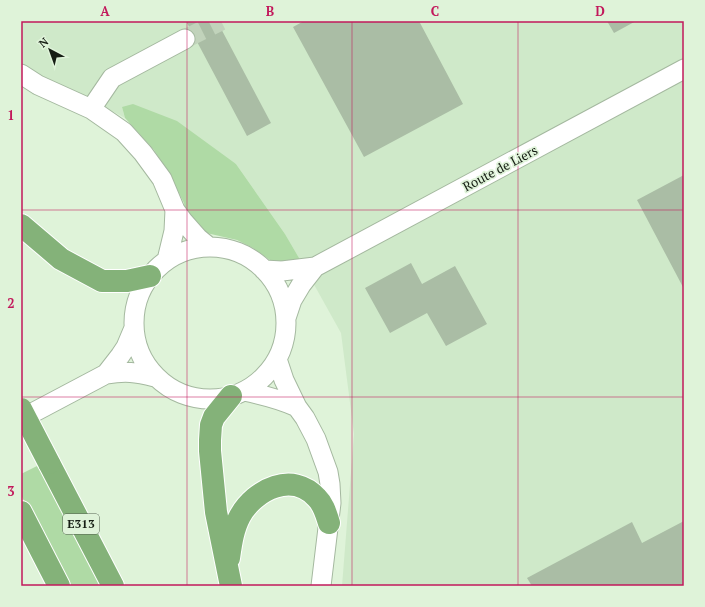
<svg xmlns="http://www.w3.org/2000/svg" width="705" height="607" viewBox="0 0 705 607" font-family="'PT Serif',serif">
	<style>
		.built { fill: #cfe9c9 }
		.green { fill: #afdaa5 }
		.building { fill: #aabda5 }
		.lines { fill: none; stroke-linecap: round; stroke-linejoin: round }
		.minor-tunnel { stroke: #c1d3bb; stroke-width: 19; stroke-dasharray: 19 10; stroke-linecap: butt }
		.minor-casing { stroke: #a4b89f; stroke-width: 21 }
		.highway-casing { stroke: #fff; stroke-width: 24 }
		.minor { stroke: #fff; stroke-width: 19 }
		.highway { stroke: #84b279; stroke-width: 22 }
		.highway-bridge-casing { stroke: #fff; stroke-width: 24; stroke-linecap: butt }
		.highway-bridge { stroke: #84b279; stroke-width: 22 }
		.grid { fill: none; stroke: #c2185b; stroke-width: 1; stroke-opacity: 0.55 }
		.labels { text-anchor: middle; stroke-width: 3.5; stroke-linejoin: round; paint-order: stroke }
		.shield { fill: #dff3d9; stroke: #525e4f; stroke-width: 1 }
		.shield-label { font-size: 12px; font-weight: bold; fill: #161e14 }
		.street-label { font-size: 13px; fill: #161e14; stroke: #dff3d9 }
		.neatline { fill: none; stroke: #c2185b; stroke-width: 1.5 }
		.grid-label { font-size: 13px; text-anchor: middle; font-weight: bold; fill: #c2185b }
	</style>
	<rect width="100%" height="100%" fill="#dff3d9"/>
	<path class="built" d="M21,21h663v565h-342l12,-152 -13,-101 -39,-70 -17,-29 -49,-70 -114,-57 3,11 -33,-18 -54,-22 -17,-12z"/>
	<path class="green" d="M133,104l44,17 59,43 49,70 17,29 -25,2 -24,-17 -16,-8 -35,-8 -16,-15 -2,-14 -16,-31 -14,-22 -29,-32 -3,-11z
		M39,465l62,121h-33l-47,-91v-21z"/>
	<path class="building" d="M186,21h31l54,102 -24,13z
		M304,21h115l44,83 -99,53 -71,-130z
		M607,21h29l-22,12z
		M684,175v114l-47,-89z
		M411,263l11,21 33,-18 32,58 -41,22 -19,-33 -37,20 -25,-45z
		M684,521v65h-152l-5,-8 105,-56 10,21z"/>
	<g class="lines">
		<path class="minor-tunnel" d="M185,39l36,-18"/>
		<g class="minor-casing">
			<path id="minor" d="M21,74l17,11 53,24 33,23 19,21 19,26 13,31 8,11 15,17 11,9
				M91,109l21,-31 73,-39
				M134 323a76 76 0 1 1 152 0a76 76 0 1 1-152 0Z
				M167,260l7,-29 1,-21
				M264,270l18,1 33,-4 369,-198
				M286,318l6,-18 9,-15 14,-18
				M277,359l7,21 13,27 8,11 11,21 12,33 2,12 1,19 -10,83
				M106,374l14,-18 6,-9 8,-19
				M244,391c19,4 36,8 53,16
				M21,419l85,-45c20,-3 29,-2 49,3"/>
		</g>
		<g class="highway-casing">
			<path id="highway" d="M21,225l40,34 41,22h25l23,-5
				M49,463l64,123
				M21,512l38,74
				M229,558c2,-14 4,-29 11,-42 15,-27 53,-45 77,-18 7,7 9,16 12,25
				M231,586l-15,-74 -6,-61v-11l1,-15 3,-8 17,-21"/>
		</g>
		<use href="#minor" class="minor"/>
		<use href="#highway" class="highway"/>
		<g class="highway-bridge-casing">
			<path id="highway-bridge" d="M21,409l28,54"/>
		</g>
		<use href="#highway-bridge" class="highway-bridge"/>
	</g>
	<path class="grid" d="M187,21v565M352,21v565M518,21v565M21,210h663M21,397h663"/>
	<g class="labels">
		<rect class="shield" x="63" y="514" width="36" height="20" rx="3"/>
		<g class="shield-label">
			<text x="81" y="528">E313</text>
		</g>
		<g class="street-label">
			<text transform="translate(500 168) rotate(-28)" y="5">Route de Liers</text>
		</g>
	</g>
	<rect width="705" height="607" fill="none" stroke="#dff3d9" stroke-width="44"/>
	<g transform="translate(50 50) rotate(319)" stroke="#dff3d9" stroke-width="3" paint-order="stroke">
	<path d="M0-3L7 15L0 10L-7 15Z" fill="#161e14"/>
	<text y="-6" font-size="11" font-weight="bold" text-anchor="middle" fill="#161e14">N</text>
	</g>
	<rect x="22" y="22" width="661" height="563" class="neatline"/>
	<g class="grid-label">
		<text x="105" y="16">A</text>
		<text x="270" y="16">B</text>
		<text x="435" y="16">C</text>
		<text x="600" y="16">D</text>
		<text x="11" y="120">1</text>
		<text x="11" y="308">2</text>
		<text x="11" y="496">3</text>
	</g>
</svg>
